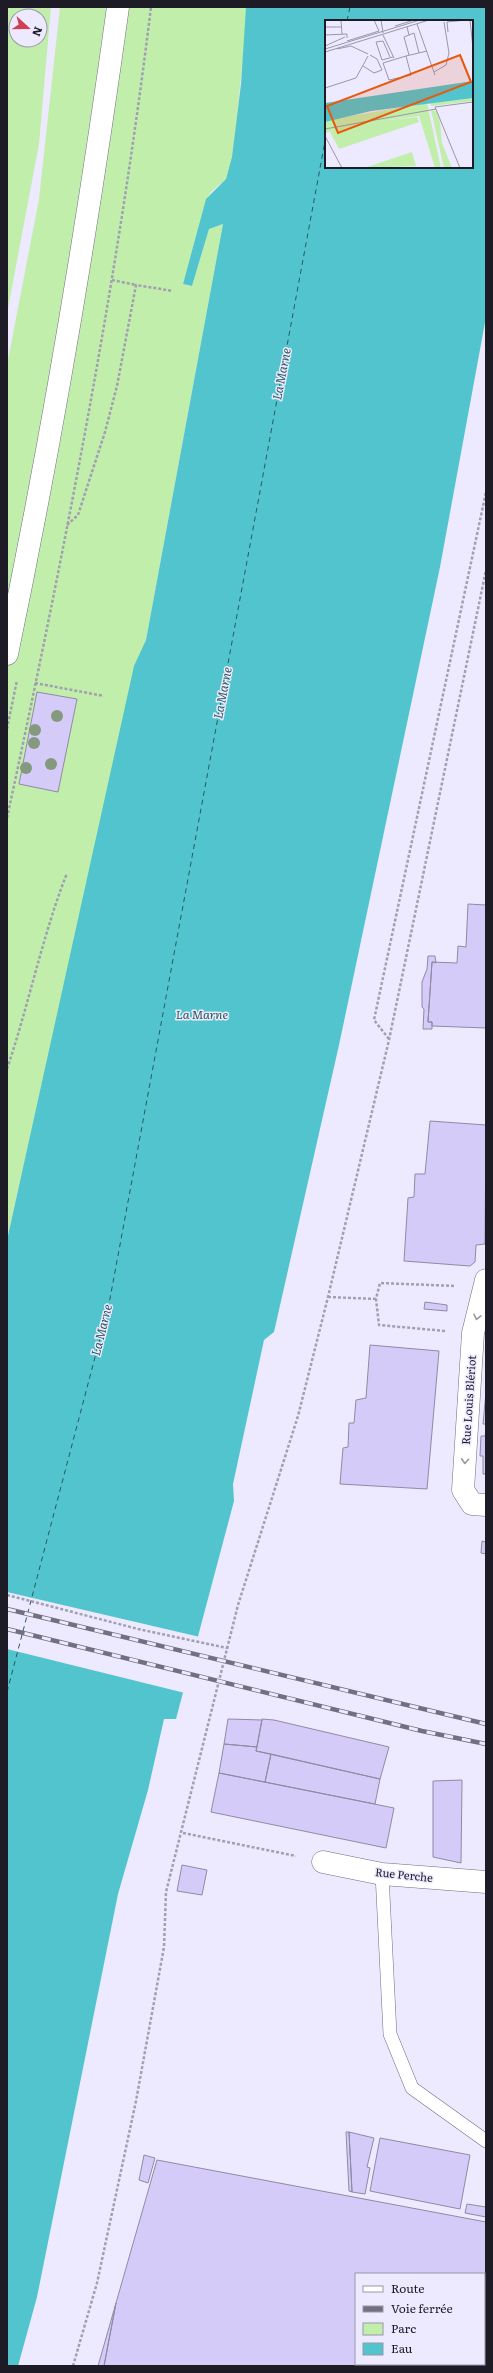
<svg xmlns="http://www.w3.org/2000/svg" width="493" height="2373" viewBox="0 0 493 2373" font-family="Literata,serif">
	<style>
		.green { fill: #c2eeac; fill-rule: evenodd }
		.water { fill: #52c4ce; fill-rule: evenodd }
		.pier { fill: #ede9ff }
		.lines { fill: none; stroke-linecap: round; stroke-linejoin: round }
		.ferry { stroke: #295a5e; stroke-width: 1; stroke-dasharray: 5 4; stroke-linecap: butt }
		.building { fill: #d5cbf8; stroke: #908aa3 }
		.service-casing { stroke: #716c83; stroke-width: 14 }
		.minor-casing { stroke: #716c83; stroke-width: 23 }
		.path { stroke: #a29fb1; stroke-width: 2.5; stroke-dasharray: 3 2; stroke-linecap: butt }
		.service { stroke: #fff; stroke-width: 13 }
		.minor { stroke: #fff; stroke-width: 22 }
		.rail-casing { stroke: #72707f; stroke-width: 4.5 }
		.rail { stroke: #ede9ff; stroke-width: 3; stroke-dasharray: 9; stroke-linecap: butt }
		.tree { fill: #84997d }
		.oneway { stroke: #99989d }
		.labels { text-anchor: middle; stroke-width: 3; stroke-linejoin: round; paint-order: stroke }
		.street-label { font-size: 11px; fill: #1d1b25; stroke: #ede9ff }
		.water-label { font-size: 12px; font-style: italic; fill: #295a5e; stroke: #ede9ff }
		.inset-river { fill: none; stroke: #52c4ce; stroke-width: 2 }
		.inset-road { fill: none; stroke: #9a97a8; stroke-width: 1 }
		.view { fill: #e8590c; fill-opacity: 0.15; stroke: #e8590c; stroke-width: 2 }
		.inset-edge { fill: none; stroke: #1d1b25; stroke-width: 2 }
	</style>
	<rect width="100%" height="100%" fill="#ede9ff"/>
	<path class="green" d="M7,7h44l-12,137 -32,170zM16,16h24v24h-24z
		M60,7h188l-15,150 -7,22 -15,13 -5,8 -23,84 9,2 17,-57 14,-5 -77,416 -66,275 -73,324v-874l32,-166z"/>
	<path class="water" d="M246,7h240v310l-46,250 -101,478 -65,287 -10,8 -31,144 1,17 -58,218h-12l-16,71 -30,104 -81,403 -19,69h-11v-1126l127,-574 12,-26 77,-416 -14,5 -17,57 -9,-2 23,-85 20,-20 6,-22 9,-73zM326,21h146v146h-146z"/>
	<path class="pier" d="M7,1592l193,45 -15,56 -178,-44z"/>
	<g class="lines">
		<path class="ferry" d="M347,21l3,-14
			M7,1692l102,-388 217,-1168"/>
	</g>
	<path class="building" d="M37,692l40,7 -19,93 -39,-8z
		M468,904l18,1v123l-54,-2v-4h-4l4,-60 25,1 1,-17 8,1z
		M428,956h7l1,7 -4,-1 -4,60h4v7h-9l1,-20 -2,-2v-25l5,-13z
		M430,1121l56,4 -1,119 -9,1 -1,17 -5,4 -66,-5 4,-63 6,-1 1,-23h10z
		M425,1302l22,3v6l-23,-2z
		M370,1345l69,6 -12,138 -87,-5 3,-36 5,-1 1,-24h5l2,-23 10,-2z
		M486,1392v32h-3z
		M486,1430v44h-3v-18h-3l1,-20h4z
		M482,1541l4,1v12l-5,-1z
		M228,1719l34,1 -5,27 -33,-3z
		M262,1719l12,1 115,27 -9,32 -124,-28z
		M224,1744l33,3 -1,4 15,3 -6,28 -46,-9z
		M271,1754l109,25 -5,25 -110,-22z
		M219,1773l175,35 -8,40 -175,-36z
		M462,1780l-1,83 -28,-6v-76z
		M182,1865l25,5 -5,25 -25,-4z
		M346,2132h3l3,60 -3,-1z
		M349,2132l25,6 -7,29 3,1 -5,26 -13,-2z
		M380,2138l90,17 -10,54 -90,-18z
		M144,2155l11,3 -7,25 -9,-3z
		M157,2160l329,62v78l-2,7v-33h-128v90h112l-1,2h-363l12,-63z
		M467,2204l19,3v10l-21,-4z
		M116,2303l-12,63h-6z"/>
	<g class="lines">
		<g class="service-casing">
			<path id="service" d="M382,1874l8,160 22,54 74,53"/>
		</g>
		<g class="minor-casing">
			<path id="minor" d="M7,654c45,-215 81,-430 111,-647
				M486,1280l-13,53 -10,157 9,14 14,1
				M323,1862l59,12 104,8"/>
		</g>
		<path class="path" d="M112,280l24,5
			M67,525l11,-10 27,-83 12,-46 19,-101 37,6
			M35,683l69,13
			M7,729l10,-49
			M7,818c58,-268 111,-539 144,-811
			M389,1039l-15,-19 112,-528
			M7,1069c22,-65 35,-132 60,-196
			M328,1297l48,2
			M445,1331l-66,-6 -3,-26 4,-16 76,3
			M7,1595l131,34 89,19
			M183,1833l113,23
			M73,2366l24,-83 39,-182 28,-154 2,-55 72,-287 60,-189 30,-119 61,-257 97,-470"/>
		<use href="#service" class="service"/>
		<use href="#minor" class="minor"/>
		<g class="rail-casing">
			<path id="rail" d="M7,1609l479,115
				M7,1629l415,102 64,13"/>
		</g>
		<use href="#rail" class="rail"/>
	</g>
	<g class="tree">
		<circle cx="57" cy="716" r="6"/>
		<circle cx="35" cy="730" r="6"/>
		<circle cx="34" cy="743" r="6"/>
		<circle cx="51" cy="764" r="6"/>
		<circle cx="26" cy="768" r="6"/>
	</g>
	<defs><path id="oneway-chevron" d="M-2-3.5L2.5 0L-2 3.5" fill="none" stroke-width="1.6" stroke-linecap="round" stroke-linejoin="round"/></defs>
	<g class="oneway">
		<use href="#oneway-chevron" transform="translate(477 1317) rotate(102)"/>
		<use href="#oneway-chevron" transform="translate(465 1461) rotate(94)"/>
	</g>
	<g class="labels">
		<g class="street-label">
			<text transform="translate(469 1400) rotate(-86)" y="4">Rue Louis Blériot</text>
			<text transform="translate(404 1875) rotate(6)" y="4">Rue Perche</text>
		</g>
		<g class="water-label">
			<text transform="translate(282 374) rotate(-79)" y="4">La Marne</text>
			<text transform="translate(223 693) rotate(-79)" y="4">La Marne</text>
			<text x="202" y="1019">La Marne</text>
			<text transform="translate(102 1330) rotate(-76)" y="4">La Marne</text>
		</g>
	</g>
	<g transform="translate(325 20)">
		<rect width="148" height="148" fill="#ede9ff"/>
		<path d="M148,78v3l-42,5v-3zM102,83l14,65h-6l-16,-52 -39,5 37,-4 2,5 -80,27 -9,-17 2,-1 -7,2v-11l8,-3zM106,90l5,1 4,11 2,21 10,25h-8l-1,-4zM87,132l4,14 -52,2z" fill="#c2eeac"/>
		<path d="M148,61v17l-102,13 -46,11v-19z" fill="#52c4ce"/>
		<path class="inset-river" d="M0,95l83,-16 65,-7"/>
		<path class="inset-road" d="M16,0l1,14M49,0l5,11M56,0l2,13M145,0l3,28M92,4l18,51M70,6l19,-6M0,7h16M82,7l2,8 5,-2 5,20M123,12l-1,-10 19,-2M0,15l22,-1v4M58,15l11,23M84,15l-5,2 5,18M22,21l32,-10M0,26l20,-9M26,26l17,8M0,29l95,-29M12,29l14,-3M0,32l104,-32M81,36l5,19 -22,5 -6,-17 23,-7 21,-5M65,37l-7,-16 -7,1 6,18 11,-3M38,46l11,7 8,-3 -5,-11 -7,-4M109,52l12,-7 3,-12 -5,-31M0,68l31,-10 12,-22M0,109l111,-20M0,116l17,32M135,148l-25,-61 38,-5"/>
		<path class="view" d="M135,35l11,27 -133,51 -11,-27z"/>
		<rect width="148" height="148" class="inset-edge"/>
	</g>
	<rect width="493" height="2373" fill="none" stroke="#1d1b25" stroke-width="16"/>
	<rect x="355" y="2273" width="130" height="92" fill="#ede9ff" stroke="#9a97a8"/>
	<rect x="363" y="2286" width="20" height="6" fill="#ffffff" stroke="#9a97a8"/>
	<text x="391" y="2293" font-size="12" fill="#1d1b25">Route</text>
	<rect x="363" y="2306" width="20" height="6" fill="#72707f" stroke="#9a97a8"/>
	<text x="391" y="2313" font-size="12" fill="#1d1b25">Voie ferrée</text>
	<rect x="363" y="2323" width="20" height="12" fill="#c2eeac" stroke="#9a97a8"/>
	<text x="391" y="2333" font-size="12" fill="#1d1b25">Parc</text>
	<rect x="363" y="2343" width="20" height="12" fill="#52c4ce" stroke="#9a97a8"/>
	<text x="391" y="2353" font-size="12" fill="#1d1b25">Eau</text>
	<g transform="translate(28 28) rotate(111)"><circle r="19" fill="#ede9ff" stroke="#9a97a8"/>
	<path d="M0-3L7 15L0 10L-7 15Z" fill="#d14051"/>
	<text y="-6" font-size="11" font-weight="bold" text-anchor="middle" fill="#1d1b25">N</text>
	</g>
</svg>
